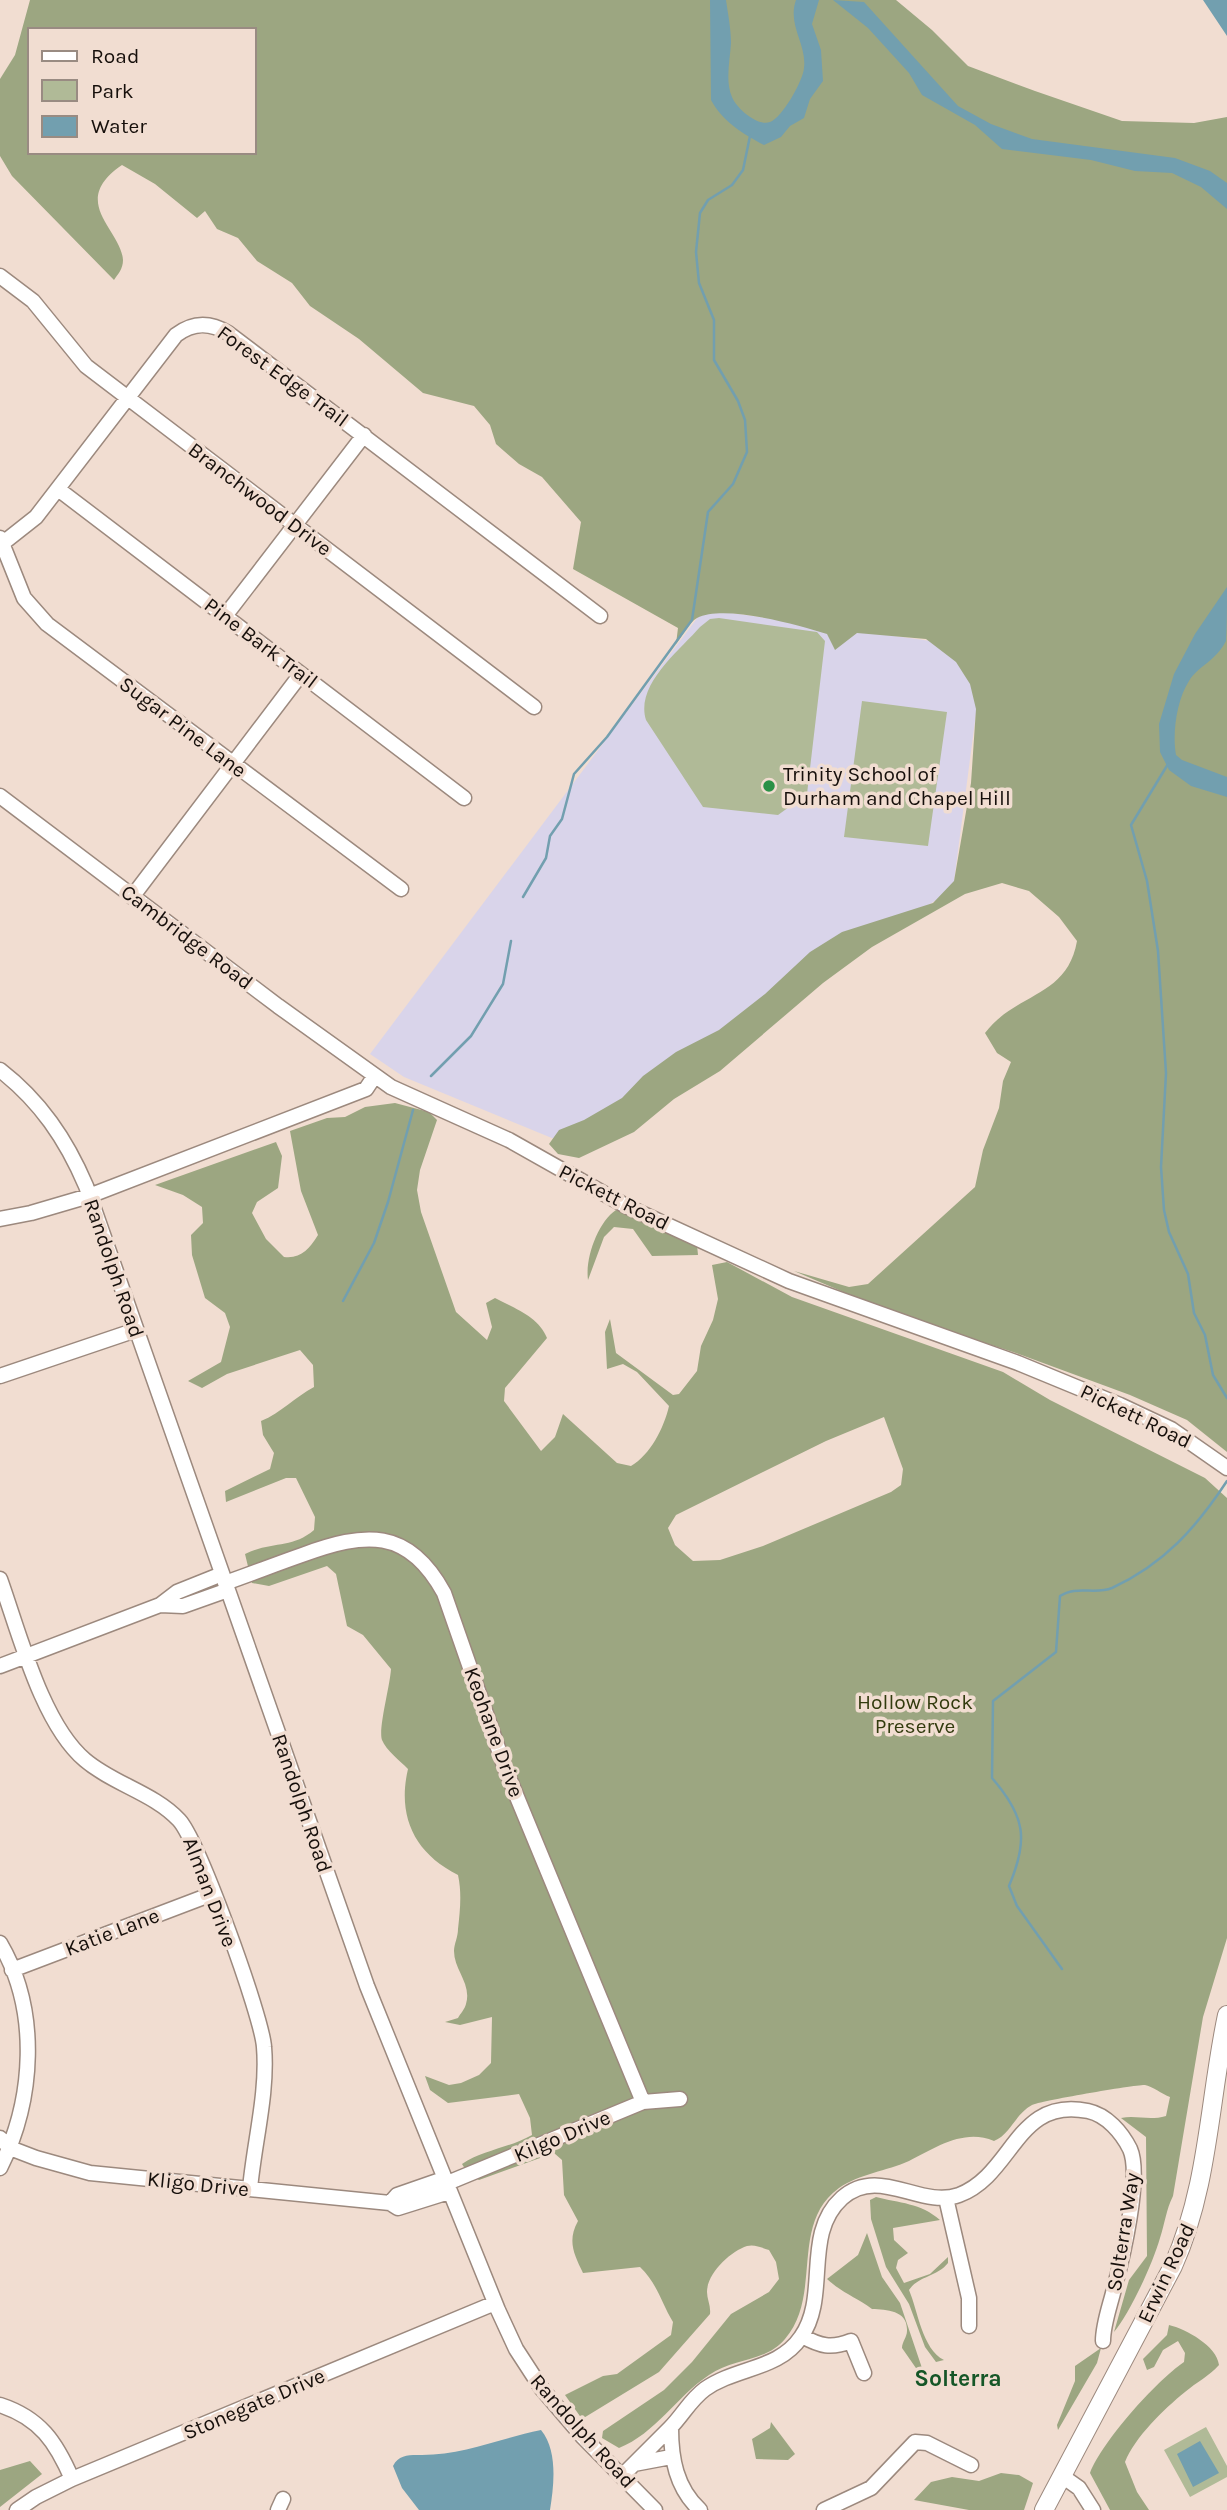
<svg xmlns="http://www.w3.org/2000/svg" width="1227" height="2510" viewBox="0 0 1227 2510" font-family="Karla,sans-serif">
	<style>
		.industrial { fill: #d9d4ea }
		.green { fill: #b0ba97 }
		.forest { fill: #9ca681; fill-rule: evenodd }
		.water { fill: #729faf }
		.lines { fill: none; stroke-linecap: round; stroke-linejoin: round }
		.stream { stroke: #729faf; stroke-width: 2.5 }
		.minor-casing { stroke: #9c897e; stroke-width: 17 }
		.major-casing { stroke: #9c897e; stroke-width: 20 }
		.minor { stroke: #fff; stroke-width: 14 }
		.major { stroke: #fff; stroke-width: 18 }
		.poi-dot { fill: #2b9147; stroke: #f1ddd1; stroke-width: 2.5 }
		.labels { text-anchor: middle; stroke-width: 7; stroke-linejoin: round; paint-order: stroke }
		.street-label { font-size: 21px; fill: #160f0b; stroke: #f1ddd1 }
		.poi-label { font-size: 21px; fill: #160f0b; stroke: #f1ddd1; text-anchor: start }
		.park-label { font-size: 21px; fill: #323b0e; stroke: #f1ddd1 }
		.neighbourhood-label { font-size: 23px; font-weight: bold; fill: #155627; stroke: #f1ddd1 }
	</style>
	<rect width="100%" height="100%" fill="#f1ddd1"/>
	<path class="industrial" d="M704,609l248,35 28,39 -27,206 -389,254 -160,-66 -34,-23z"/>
	<path class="green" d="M719,618l98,14 8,9 -18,153 -29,21 -75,-8 -57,-87c-11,-35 33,-69 54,-93l10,-8z
		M862,701l85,11 -19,134 -84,-9z
		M1206,2427l21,39v11l-37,20 -26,-47z"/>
	<path class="forest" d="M30,0h866l36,30 36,36 67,25 87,30 72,2 33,-6v1335l-40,-32 -57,-25 -117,-43 -118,-38 -101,-43 55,16 19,-3 107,-97 8,-37 16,-42 4,-27 8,-19 -14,-9 -12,-20c31,-41 82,-35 92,-92l-18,-24 -30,-26 -27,-8 -37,11 -93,53 -49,36 -103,88 -46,28 -40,33 -55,26 -21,-4 -9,-10 10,-14 25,-10 38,-22 21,-22 33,-24 43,-22 46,-36 45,-42 32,-20 91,-29 21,-22 17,-98 5,-74 -6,-25 -14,-22 -30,-23 -69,-6 -22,17 -8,-16c-29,-9 -102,-30 -130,-16 -8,4 -15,18 -21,26l2,-16 -105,-59 8,-47 -39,-45 -23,-13 -23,-20 -6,-19 -16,-19 -51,-13 -64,-54 -49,-33 -18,-23 -35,-22 -19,-23 -21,-9 -12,-18 -8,7 -42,-34 -33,-19c-54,37 -1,64 1,95 0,9 -5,14 -9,20l-102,-104 -12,-20v-77l15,-24zM30,30h224v122h-224z
		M395,1103l34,9 8,8 -17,50 -3,20 4,22 35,100 31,28 5,-13 -6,-24 9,-5c19,10 44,19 52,40l-42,50 -1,13 37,50 14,-14 8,-23 54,49 14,3c19,-11 33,-38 38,-60l-32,-34 -14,-8 -16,5 -2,-37 5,-13 6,34 57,42 6,-1 18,-23 4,-25 12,-26 5,-21 -6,-34 15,-3 65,35 211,75 47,28 155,78 22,20v440l-24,79 -30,179c-7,14 -8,27 -13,42 -7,25 -30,75 -46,94l15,-52 18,-24 -1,-119 -25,-19c16,-3 28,3 45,-2l4,-19c-8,-3 -18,-11 -25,-12 -6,-1 -106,16 -113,20 -17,9 -21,29 -38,36 -30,-13 -59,7 -85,20 -22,10 -50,13 -70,27 -50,36 -16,107 -54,151 -19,23 -51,19 -76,36 -32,21 -54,59 -90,73l-17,-10 1,-7 61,-41 28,-28 39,-48 38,-22 10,-13 -3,-17 -7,-12c-7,-2 -14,-6 -22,-4 -16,5 -40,27 -40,46 0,7 4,14 3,22l-51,58 -77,47 -17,-24 38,-19 14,-2 54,-39 2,-13c-12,-20 -16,-39 -33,-55l-57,6c-9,-19 -16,-32 -5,-52l-14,-26 -2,-35 -8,-7 -75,27 -12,-8 -5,-8c21,-14 47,-16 70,-29l-2,-17 -11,-24 -71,9 -18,-13 -5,-14 24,9 12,-2 18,-8 12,-12 1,-46 -32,8 -15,-3 13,-4c2,-4 7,-9 8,-14 6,-20 -12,-34 -12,-53 0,-7 4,-14 4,-22 2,-18 4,-36 0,-54 -44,-22 -61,-59 -50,-106 -8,-8 -22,-19 -26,-29 -4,-11 8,-54 9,-71l-28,-34 -16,-9 -11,-52 -9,-8 -58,20 -17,-3 -7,-29c26,-13 47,-5 69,-24l1,-13 -19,-39h-10l-60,24 -1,-11 45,-22 4,-16 -11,-18 -2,-14c20,-8 34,-24 53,-34l-1,-22 -13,-15 -73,24 -25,14 -14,-7 33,-19 9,-35 -5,-14 -20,-15 -13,-43 -1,-20 12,-12 -1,-16 -19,-12 -28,-10 121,-43 6,14 -4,32 -21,14 -5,11 14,26 18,18c17,2 25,-8 34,-22l-17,-44 -11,-60 37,-13 18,-1 20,-10zM884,1417l19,52 -2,16 -10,7 -128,54 -43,14 -27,1 -18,-16 -7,-17 8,-13 150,-74z
		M616,1210l18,4 63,31 1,10 -46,1 -19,-27 -19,-2 -10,10 -16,43c-3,-22 10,-58 28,-70z
		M876,2197c23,6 45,6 64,23l-47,8 1,12 14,13 -10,7 -2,8 8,15 26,-9 18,-17v6c-11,14 -30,13 -39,27 9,21 13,59 35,70l-8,2 -11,-15 -16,-43 -23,-37 -15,-48 -1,-19z
		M867,2233l15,44 18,26 23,68h-5l-16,-23c0,-6 5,-11 5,-17 1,-21 -20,-21 -35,-22 -16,-12 -30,-16 -45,-30l31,-24z
		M1169,2325c17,4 48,21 50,40 -10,11 -22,17 -34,27 -21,17 -50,45 -60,70l12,30 12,18h-39l-20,-37c13,-32 65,-91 94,-111l1,-9 -7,-12 -15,9 -9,17 -7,3 -4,-11 24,-24z
		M1101,2348l-4,15 -39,67 -1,-5 18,-44v-15z
		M771,2422l24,32 -7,6 -32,-1 -4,-20 18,-11z
		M30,2461l12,13 -42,33v-37z
		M1001,2473l18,2 14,8 -9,27h-55l-55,-10 17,-18 21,-5 27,4z"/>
	<path class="water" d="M710,0h16c2,14 5,29 5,43 -1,17 -6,38 1,54 4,11 26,30 38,25 12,-4 33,-41 34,-54 3,-24 -17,-43 -8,-68h23l-7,24 9,26 2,31 -13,18 -6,19 -14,8 -9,11 -17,8c-21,-11 -42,-24 -53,-45z
		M833,0l31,2 94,104 33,18 41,15 143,19 35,13 17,12v26l-26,-22 -29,-14 -37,-2 -44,-11 -89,-11 -27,-24 -53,-30 -13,-22 -41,-45z
		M1203,0h24v36z
		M1227,587c0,15 0,42 -1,54 -10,20 -28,25 -37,40 -12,18 -17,52 -13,74l6,5 45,17v20l-36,-11 -22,-16 -9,-18 -1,-28 15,-50 21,-40z
		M541,2430c17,21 13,55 9,80h-131l-17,-22 -9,-22c6,-12 17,-11 29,-11 41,0 80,-17 119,-25z
		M1200,2441l19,32 -26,14 -16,-33z"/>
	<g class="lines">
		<path class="stream" d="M1168,764l-37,61 16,56 11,70 8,122 -5,94 3,43 5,22 19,42 6,39 11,22 8,40 14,23
			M523,897l23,-39 4,-22 12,-17 12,-45 33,-37 85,-117 16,-108 25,-28 14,-32 -2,-32 -7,-19 -24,-41v-40l-15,-37 -3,-31 4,-39 8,-13 24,-15 11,-15 7,-34
			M431,1076l40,-40 32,-52 8,-43
			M343,1301l31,-58 14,-41 25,-92
			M1062,1969l-45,-63 -8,-20c20,-47 16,-70 -17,-108l1,-77 63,-49 4,-56c16,-11 35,-1 52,-8 52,-24 84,-60 115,-107"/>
		<g class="minor-casing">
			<path id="minor" d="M0,276l33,25 53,65 448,341
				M58,489l406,309
				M0,538l24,60 23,26 354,265
				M3,543l33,-26 140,-182c17,-13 34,-13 52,-2l372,283
				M225,616l139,-181
				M0,796l278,210 113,81 118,53 117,66 163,75 229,82 102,42 51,24 56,39
				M132,897l169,-223
				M0,1070c40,31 66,69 86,116l281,800 131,324 18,39 26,40 40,47 73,74
				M0,1219l31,-6 58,-17 277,-107 8,-12
				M0,1376l136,-46
				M0,1579c19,53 42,145 85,181 28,24 69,33 94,60 19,20 83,196 85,227 4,46 -10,96 -14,142
				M225,1583c26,-9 51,-19 77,-28 63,-23 106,-28 142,38l61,175 138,334
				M160,1605l23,1 45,-16
				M0,1666l160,-61 17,-13 45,-18
				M0,1943c40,68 34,157 0,225
				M12,1970l200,-76
				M0,2138l10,10 26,10 54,15 300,30 8,5 51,-16
				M445,2184l198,-82 37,-3
				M946,2198l23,100v28
				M390,2203l7,-8 46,-16
				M802,2336c18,10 29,13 49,5l13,32
				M0,2405c40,13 56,37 72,74
				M671,2428c0,30 5,60 29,82
				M634,2464l37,-7
				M622,2476c16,-16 32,-32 48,-48 13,-13 20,-28 35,-39 31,-22 74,-19 96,-52 29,-41 1,-103 41,-139 37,-33 78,11 117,-3 55,-21 57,-99 129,-84 19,4 34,22 42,38 12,27 -8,111 -16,140 -4,17 -11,35 -11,52
				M1062,2476l17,12 14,22
				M17,2510l19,-13 36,-18 423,-176
				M278,2510l5,-11
				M824,2510l47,-22 44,-46 12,1 44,22"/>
		</g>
		<g class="major-casing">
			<path id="major" d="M1044,2510l129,-244c36,-80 36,-166 54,-251"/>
		</g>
		<use href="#minor" class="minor"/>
		<use href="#major" class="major"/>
	</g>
	<circle class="poi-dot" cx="769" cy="786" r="7"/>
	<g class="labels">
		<g class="street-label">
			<text transform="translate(283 376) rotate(36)" y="7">Forest Edge Trail</text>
			<text transform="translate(260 499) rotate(37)" y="7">Branchwood Drive</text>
			<text transform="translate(261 643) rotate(37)" y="7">Pine Bark Trail</text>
			<text transform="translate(183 727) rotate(37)" y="7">Sugar Pine Lane</text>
			<text transform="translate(187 937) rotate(37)" y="7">Cambridge Road</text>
			<text transform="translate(614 1197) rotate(27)" y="7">Pickett Road</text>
			<text transform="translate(114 1268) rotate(71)" y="7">Randolph Road</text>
			<text transform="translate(1136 1416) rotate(26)" y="7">Pickett Road</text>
			<text transform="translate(494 1732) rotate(70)" y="7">Keohane Drive</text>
			<text transform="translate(302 1803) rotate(71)" y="7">Randolph Road</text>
			<text transform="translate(210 1892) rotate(69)" y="7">Alman Drive</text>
			<text transform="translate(112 1932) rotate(-21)" y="7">Katie Lane</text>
			<text transform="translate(562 2136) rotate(-23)" y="7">Kilgo Drive</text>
			<text transform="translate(198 2184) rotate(6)" y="7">Kligo Drive</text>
			<text transform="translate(1123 2232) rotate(-81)" y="7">Solterra Way</text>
			<text transform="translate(1166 2273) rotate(-65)" y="7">Erwin Road</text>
			<text transform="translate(254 2404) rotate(-23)" y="7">Stonegate Drive</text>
			<text transform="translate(583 2431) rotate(48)" y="7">Randolph Road</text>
		</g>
		<g class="poi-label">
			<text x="783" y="781">Trinity School of<tspan x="783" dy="24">Durham and Chapel Hill</tspan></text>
		</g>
		<g class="park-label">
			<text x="915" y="1709">Hollow Rock<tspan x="915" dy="24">Preserve</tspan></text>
		</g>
		<g class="neighbourhood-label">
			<text x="958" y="2386">Solterra</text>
		</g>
	</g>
	<rect x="28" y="28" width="228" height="126" fill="#f1ddd1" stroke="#998b82" stroke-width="2"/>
	<rect x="42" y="51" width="35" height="10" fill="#ffffff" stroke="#998b82" stroke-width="2"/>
	<text x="91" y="63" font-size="21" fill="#160f0b">Road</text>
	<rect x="42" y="80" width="35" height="21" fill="#b0ba97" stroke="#998b82" stroke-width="2"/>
	<text x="91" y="98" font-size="21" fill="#160f0b">Park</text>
	<rect x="42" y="116" width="35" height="21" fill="#729faf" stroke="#998b82" stroke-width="2"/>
	<text x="91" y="133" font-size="21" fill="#160f0b">Water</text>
</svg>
